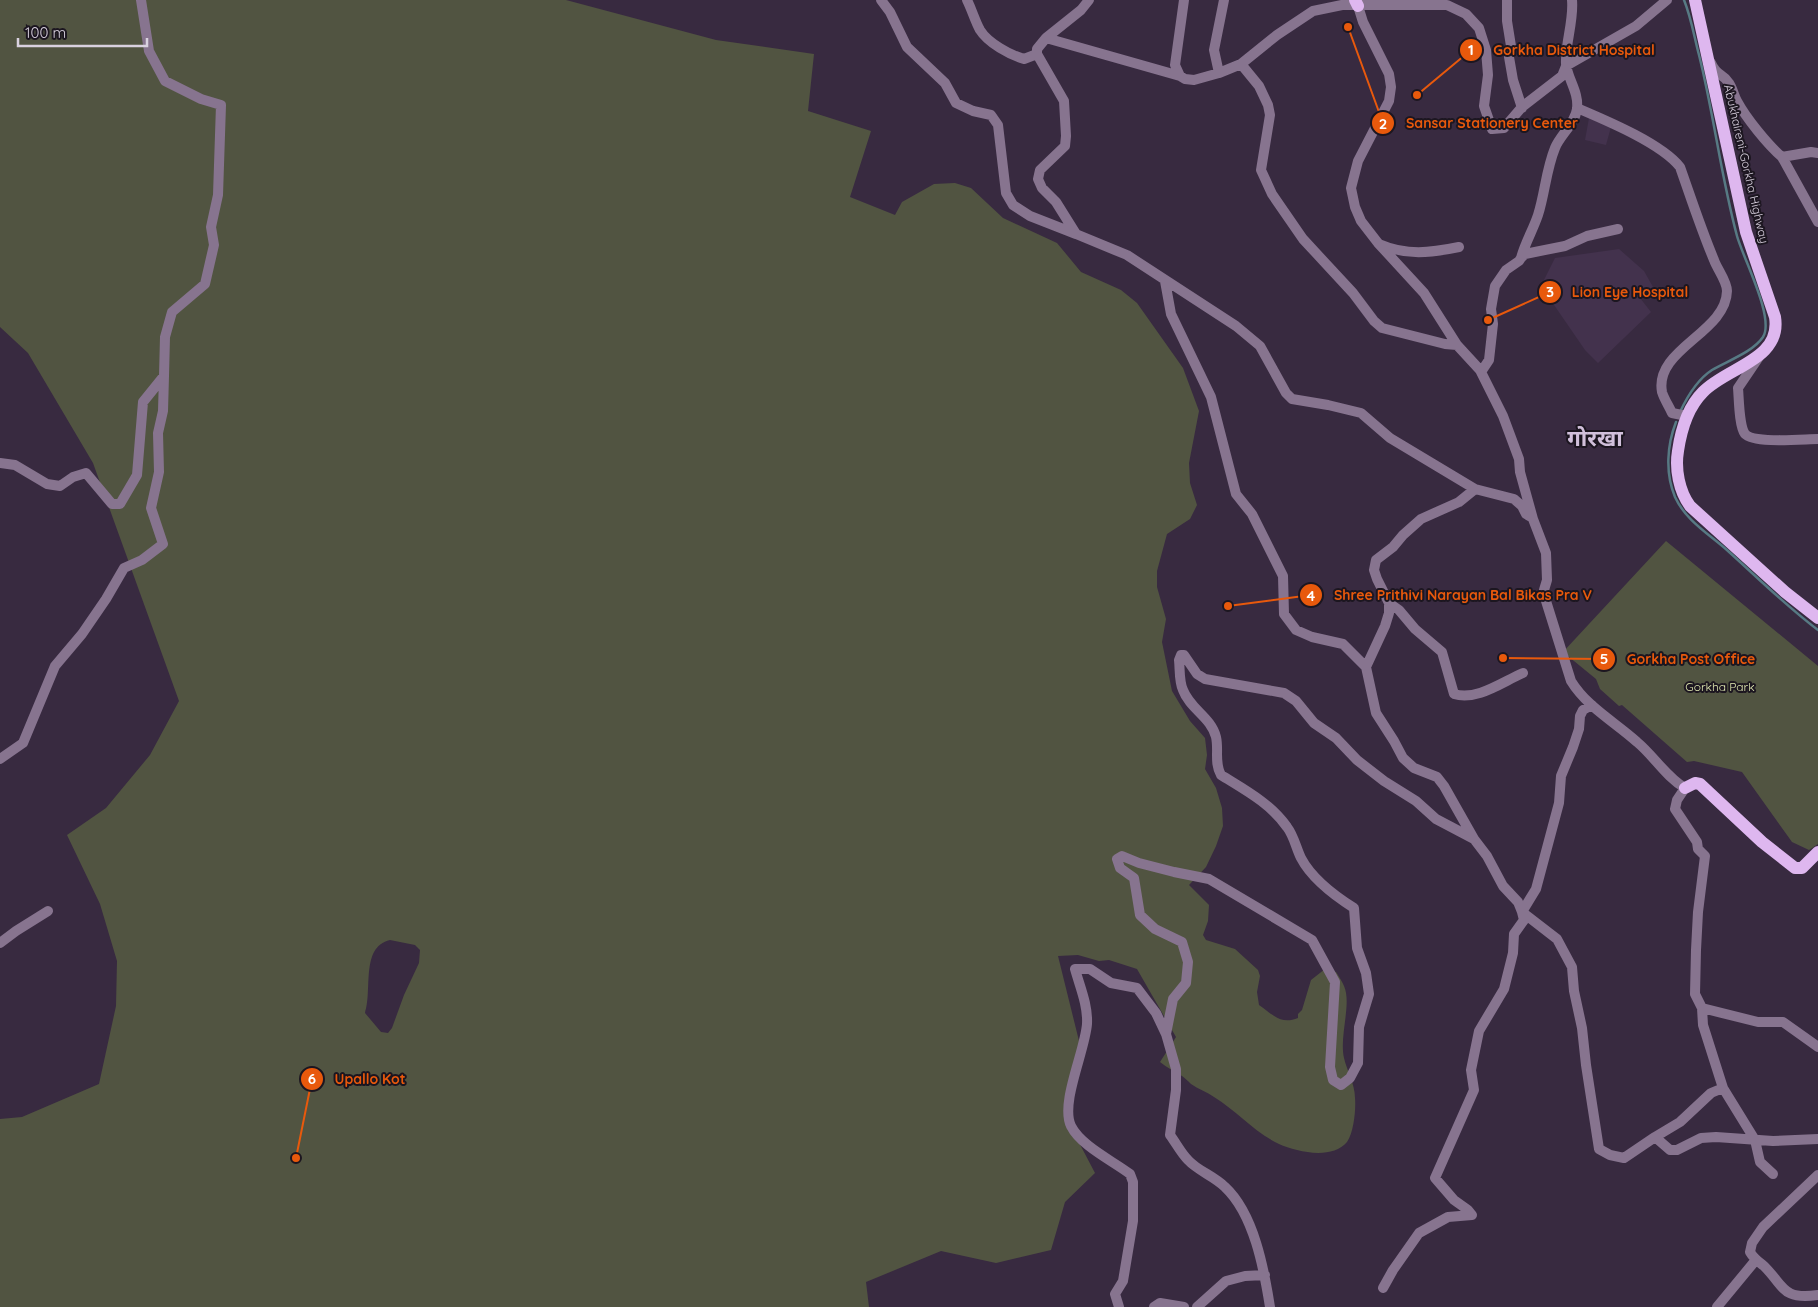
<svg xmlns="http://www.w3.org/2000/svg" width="1818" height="1307" viewBox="0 0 1818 1307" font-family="Quicksand,'Noto Sans Devanagari',sans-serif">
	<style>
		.built { fill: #43324d }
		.green { fill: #515441; fill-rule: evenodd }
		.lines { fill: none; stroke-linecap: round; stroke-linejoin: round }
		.stream { stroke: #577a84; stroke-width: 2.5 }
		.minor { stroke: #87748f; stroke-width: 10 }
		.major { stroke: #deb7ef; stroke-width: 12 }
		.labels { text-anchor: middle; stroke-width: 4; stroke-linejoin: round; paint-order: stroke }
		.street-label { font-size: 12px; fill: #d9d1df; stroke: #1c1620 }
		.park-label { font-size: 12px; fill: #e0e8b1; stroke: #1c1620 }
		.town-label { font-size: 22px; font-weight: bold; fill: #d1c0db; stroke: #1c1620 }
		.leader { fill: none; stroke: #e8590c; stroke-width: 2 }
		.callout-dot { fill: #e8590c; stroke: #1c1620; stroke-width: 2 }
		.mark-label { font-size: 15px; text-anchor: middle; font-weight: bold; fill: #fff }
		.callout-label { font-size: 14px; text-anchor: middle; font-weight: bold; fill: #e8590c; stroke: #1c1620; stroke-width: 4; stroke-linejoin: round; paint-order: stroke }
	</style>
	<rect width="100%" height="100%" fill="#382a40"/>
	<path class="built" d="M1589,118l22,9 -5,18 -21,-5z
		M1619,249l25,22 9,16 -13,11 11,14 -53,51 -13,-13 -44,-64 14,-28z"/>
	<path class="green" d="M0,0h566l150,40 98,14 -6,57 63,20 -21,66 45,18 7,-13 32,-18 21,-1 16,5 32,30 54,25 24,29 40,18 16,13 46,65 16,43 -10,52 1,20 7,22 -7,14 -23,15 -10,37v16l9,32 -4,23 10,49 18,30 15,17 2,17 -2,14 11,19 6,20 1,18 -7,20 -10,21 -17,18 20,20 -1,16 -5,14 3,5 29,9 23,21 2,6 -3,16 2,13c14,10 22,20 39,13v-4l4,-4 9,-30 14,-11 11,3c3,5 6,9 8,14 8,18 -5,50 0,72 3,13 11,26 11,40 1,11 -1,34 -8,44 -15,18 -50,10 -68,2 -25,-12 -42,-33 -65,-47 -7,-5 -16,-8 -23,-13 -3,-3 -6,-6 -9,-8 -7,-5 -15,-8 -22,-14l16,-25 -39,-68 -28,-9 -10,1 -21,-6 -20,1 23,93 -17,65 31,59 -30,29 -14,48 -55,13 -55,-12 -75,31 3,25h-869v-188l22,-2 77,-33 17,-78 1,-45 -17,-57 -33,-69 39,-27 44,-53 29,-54 -86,-238 -65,-110 -28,-26zM390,940l25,5 5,5 -1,13 -15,32 -12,33 -4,5 -7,-1 -16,-19c8,-22 -5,-66 25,-73z
		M1666,541l152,125v178l-9,6 -17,-8 -50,-70 -48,-11 -7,1 -65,-57 -3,1 -19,-17 -4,-10 -33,-27z"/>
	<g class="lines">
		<path class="stream" d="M1680,412c7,-15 18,-33 32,-42 15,-9 41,-18 51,-33 12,-19 -20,-79 -26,-101 -16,-59 -23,-121 -38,-181 -5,-19 -8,-38 -15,-55
			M1676,422c-9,23 -11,51 -1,75 11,24 34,37 53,54 30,27 58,55 90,79"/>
		<path class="minor" d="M881,0l9,12 17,35 38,36 11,20 17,8 18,4 7,10 8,68 7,12 17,11 46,18
			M967,0c5,10 8,21 13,30 8,13 30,25 44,29l13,-5
			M1184,0l-9,65 5,11 5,3 9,1 25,-7 22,-9
			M1507,0v21l4,25 -2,11 4,23 9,28
			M1358,6l5,16 26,52 2,13 -2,14 -31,60 -7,27 4,19 6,14 17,22 46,50 33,52 23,25 23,46 16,43 1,13 13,47 13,34 1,27 -3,10 2,11 25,80c16,26 44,41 66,61 17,14 29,35 48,46l-8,12 -2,9 22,33 1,7 7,7 -7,56 -2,38 -1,44 7,14 56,14h25l35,25
			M1046,38l35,-28 8,-10
			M1711,63c6,14 12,10 18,20 4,6 5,13 8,18 9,17 31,44 45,56l29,-5 7,1
			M1219,73l-5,-23 10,-50
			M1180,76l-134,-38 -9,11v5l27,47 2,35 -1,10 -25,24 -2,9 4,9 14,14 20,32 51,21 109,71 24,20 26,47 6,6 36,6 33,8 29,25 85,51 39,10 8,7 4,8 5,3
			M1577,108c28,12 84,35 103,59 11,31 21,62 34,93 3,9 13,21 13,31 -1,42 -73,58 -65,101 2,7 7,14 10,21l15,3
			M1782,157l36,65
			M1379,244c28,12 51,9 80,3
			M1521,258l4,-4 40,-8 22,-10 31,-7
			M1165,281l6,33 40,83 25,97 16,20 31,62 1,38 12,16 16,7 31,7 23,23
			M1457,345l-12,-1 -63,-16 -8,-7 -21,-28 -50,-54 -31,-45 -11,-24 9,-55 -2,-10 -9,-19 -18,-22 36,-29 36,-24 29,-6h105l19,9 13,14 7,22 2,25 -4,31 8,23 12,-1 18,-21 40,-31 4,-10 70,-40 31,-26
			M1759,357l-21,31c1,11 1,38 7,46 9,10 59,5 73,5
			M1481,372l8,-12 4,-36 -2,-15 4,-23 11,-16 13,-9 2,-3c4,-15 12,-28 17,-43 7,-22 8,-45 17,-67 5,-13 20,-24 22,-39 2,-17 -9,-29 -11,-45 -1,-21 8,-43 6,-64
			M0,463l15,2 32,19 13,2 13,-9 13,-4 26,31h8l17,-29 6,-73 21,-26 1,-39 7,-25 33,-28 9,-39 -3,-18 7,-32 3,-90 -20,-6 -36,-18 -16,-30 -8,-51
			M1475,489l-16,13 -38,17 -18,16 -10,12 -17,13 -2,10 3,9 12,24 10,7 16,19 27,23 12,42c23,7 48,-12 69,-21
			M1389,603v10l-4,13 -19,41 10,46 18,28 9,17 11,10 23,9 7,9 30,53 13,17 16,30 15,16 4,10 35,27 15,28 2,24 8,37 4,37 13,84 11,6 14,3 31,-21
			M0,759l23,-16 32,-77 27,-32 24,-35 18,-31 18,-8 21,-16 -12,-36 8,-36 -1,-39 5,-22 1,-35
			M0,943l16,-12 32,-20
			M1702,1008l1,17 20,63 32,52 5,22 13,12
			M1166,1034l7,-35 13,-16 2,-21 -6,-20 -27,-13 -15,-14 -6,-37 -14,-10 -3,-9 5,-3 17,7 35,9 35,7 103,61 23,42 -5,85 3,13 8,5 9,-7 8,-15 1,-36 10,-33 -3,-21 -9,-25 -3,-40c-19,-12 -42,-29 -53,-50 -5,-10 -7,-22 -14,-31 -17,-24 -42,-37 -66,-52 -7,-12 -2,-25 -5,-38 -5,-20 -26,-28 -33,-47 -4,-8 -3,-21 -4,-30l2,-5h3l13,19 8,5 79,14 12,8 18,22 22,15 21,22 27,21 32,20 20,18 38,20
			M1723,1088l-12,5 -31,29 -25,15 15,13h7l24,-12 15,-1 57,4 45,-2
			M1818,1175l-55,52 -11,16 -2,9c4,7 8,9 14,14 21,21 18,34 54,29
			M1383,1288l10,-18 26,-37 29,-16 24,-2 -4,-5 -14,-10 -19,-22 39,-88 -3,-20 8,-39 25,-42 9,-36 1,-19 10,-14 -2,-8 14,-23 23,-86 2,-27 12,-29 6,-18 1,-13 3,-6 9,-5
			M1119,1307l-4,-13 8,-13 10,-60v-39l-3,-8c-17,-13 -49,-28 -59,-48 -11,-23 14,-75 16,-102 1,-19 -7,-37 -12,-55h15l21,14 26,5 19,25 10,21 10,35v21l-6,45c6,8 11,18 18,25 10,11 26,16 37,27 29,27 39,82 45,120
			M1154,1307l6,-4 24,4
			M1197,1307l29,-26 19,-5 20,-1
			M1717,1307l38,-46"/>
		<path class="major" d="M1355,0l3,6
			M1695,0l51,232 29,85c7,43 -48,50 -72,75 -15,15 -22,38 -25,59 -3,18 1,40 12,55l95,86 33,26
			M1685,788l10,-5 5,1 62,58 33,26h7l16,-16"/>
	</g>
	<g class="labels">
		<g class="street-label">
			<text transform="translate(1746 164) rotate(77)" y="4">Abukhaireni-Gorkha Highway</text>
		</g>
		<g class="park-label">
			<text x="1720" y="691">Gorkha Park</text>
		</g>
		<g class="town-label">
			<text x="1595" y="446">गोरखा</text>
		</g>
	</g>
	<path class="leader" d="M1417 95L1471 50M1348 27L1383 123M1488 320L1550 292M1228 606L1311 595M1503 658L1604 659M296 1158L312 1079"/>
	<g class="callout-dot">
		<circle cx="1417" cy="95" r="5"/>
		<circle cx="1348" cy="27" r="5"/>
		<circle cx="1488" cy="320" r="5"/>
		<circle cx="1228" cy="606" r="5"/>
		<circle cx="1503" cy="658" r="5"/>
		<circle cx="296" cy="1158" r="5"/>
		<circle cx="1471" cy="50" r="12"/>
		<circle cx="1383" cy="123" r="12"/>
		<circle cx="1550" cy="292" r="12"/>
		<circle cx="1311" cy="595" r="12"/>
		<circle cx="1604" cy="659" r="12"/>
		<circle cx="312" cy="1079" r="12"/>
	</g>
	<g class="mark-label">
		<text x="1471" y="55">1</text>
		<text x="1383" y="129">2</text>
		<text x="1550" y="297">3</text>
		<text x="1311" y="601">4</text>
		<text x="1604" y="664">5</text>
		<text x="312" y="1084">6</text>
	</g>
	<g class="callout-label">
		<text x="1574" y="55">Gorkha District Hospital</text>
		<text x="1492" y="128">Sansar Stationery Center</text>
		<text x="1630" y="297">Lion Eye Hospital</text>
		<text x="1463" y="600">Shree Prithivi Narayan Bal Bikas Pra V</text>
		<text x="1691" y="664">Gorkha Post Office</text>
		<text x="370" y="1084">Upallo Kot</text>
	</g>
	<path d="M18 38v8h129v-8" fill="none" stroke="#d9d1df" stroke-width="2.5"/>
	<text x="25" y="38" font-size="15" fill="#d9d1df" stroke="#1c1620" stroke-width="4" paint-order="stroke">100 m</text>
</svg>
